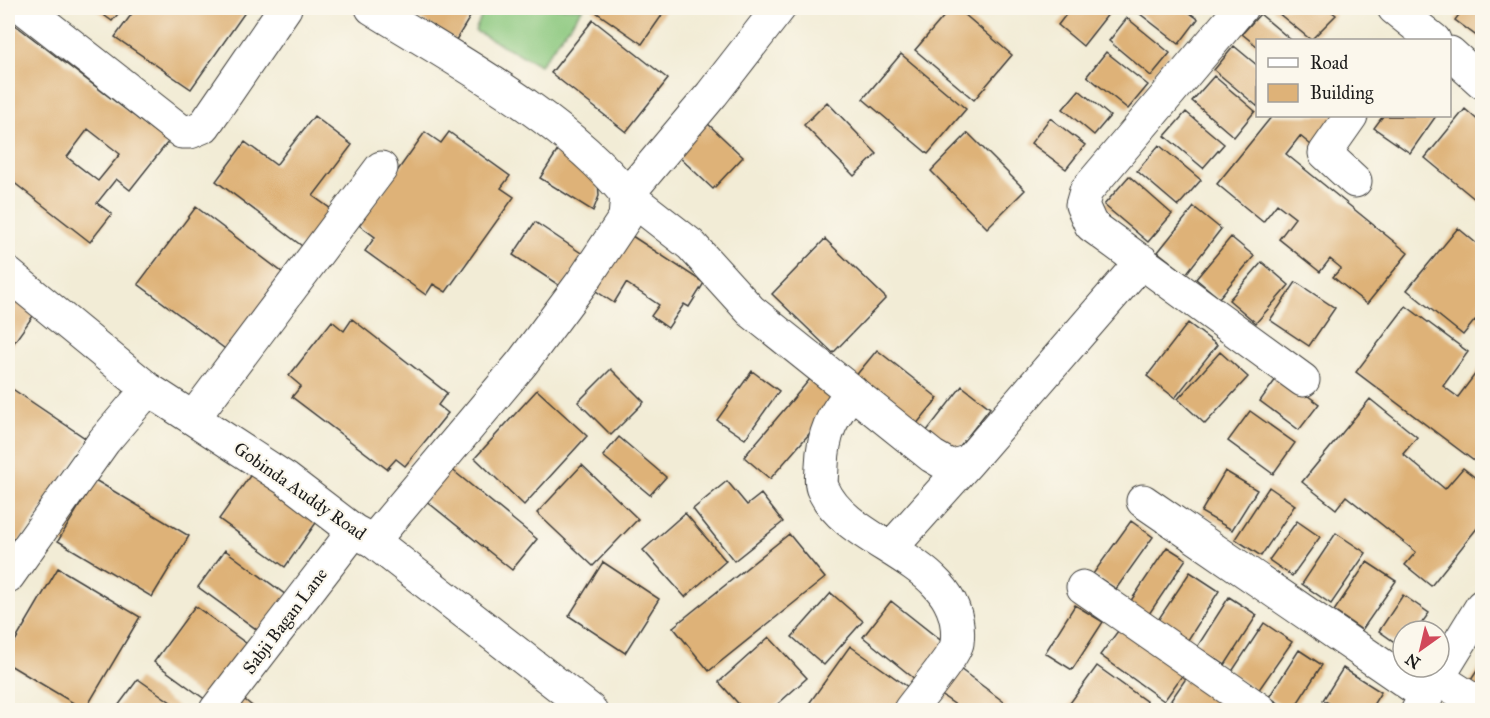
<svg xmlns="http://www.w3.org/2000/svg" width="1490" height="718" viewBox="0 0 1490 718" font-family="'IM FELL Great Primer',serif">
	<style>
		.green { fill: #8bc87e; stroke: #54724d; stroke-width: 1.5 }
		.building { fill: #deb278; fill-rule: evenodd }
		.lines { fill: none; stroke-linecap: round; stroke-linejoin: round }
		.minor-casing { stroke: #3c3b38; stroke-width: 35 }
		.minor { stroke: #fff; stroke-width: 33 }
		.labels { text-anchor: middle; stroke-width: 4.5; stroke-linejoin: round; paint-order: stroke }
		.street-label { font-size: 18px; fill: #1c1c1c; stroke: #fbf7ec }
	</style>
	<rect width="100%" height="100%" fill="#fbf7ec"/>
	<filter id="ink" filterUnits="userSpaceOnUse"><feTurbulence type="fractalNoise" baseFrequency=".0167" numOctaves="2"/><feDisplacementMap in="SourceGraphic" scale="12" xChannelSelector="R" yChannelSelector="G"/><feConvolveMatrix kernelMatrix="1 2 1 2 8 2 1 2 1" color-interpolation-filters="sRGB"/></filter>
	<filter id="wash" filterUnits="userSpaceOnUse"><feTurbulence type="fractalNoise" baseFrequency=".008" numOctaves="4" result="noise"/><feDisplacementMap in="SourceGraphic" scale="24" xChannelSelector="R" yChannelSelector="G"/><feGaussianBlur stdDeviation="1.35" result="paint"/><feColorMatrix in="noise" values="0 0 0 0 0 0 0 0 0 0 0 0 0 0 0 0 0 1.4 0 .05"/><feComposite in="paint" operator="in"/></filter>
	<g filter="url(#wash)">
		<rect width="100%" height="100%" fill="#f2ecd6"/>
		<path class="green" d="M485,8h98l-43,57 -65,-34z"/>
		<g id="blocks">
			<path class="building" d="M94,8h29l-11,13z
				M136,8h112l-57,81 -76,-52z
				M401,8h65l7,4 -17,28z
				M594,8h73l-25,36 -49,-34z
				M951,8h6l55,47 -38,45 -59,-50z
				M1071,8h42l-30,38 -25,-21z
				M1136,8h47l15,11 -19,25 -44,-34z
				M1272,8h55l9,7 -25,25z
				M1464,8h18v32l-27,-20z
				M1260,14l31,26h-33v7l-16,-13z
				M1127,18l43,35 -19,23 -42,-35z
				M593,20l75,59 -42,53 -75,-59z
				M14,24l154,118 -38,48 -14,-11 -19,24 15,11 -22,28 -82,-64v-146zM88,129l32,25 -22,27 -31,-24z
				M1234,46l24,20v41l-44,-37z
				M1106,52l42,33 -20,24 -41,-33z
				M901,54l65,55 -38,45 -65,-55z
				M1214,76l41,35 -21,26 -42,-36z
				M1079,90l31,26 -16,19 -31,-26z
				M827,102l50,52 -23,22 -50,-51z
				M1465,109l17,15v81l-57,-47z
				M1186,112l38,32 -21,24 -38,-32z
				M314,116l38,29 -39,51 25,18 -28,38 -94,-71 29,-39 31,23z
				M1272,116h71l-27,33 -16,-13 -14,18 122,99 -41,51 -34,-27 8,-9 -11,-9 -10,13 -41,-33 16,-21 -18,-14 -14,18 -46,-38z
				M1383,116h53l-26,37 -36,-25z
				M1050,118l35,27 -19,24 -35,-26z
				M706,122l37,35 -30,32 -37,-35z
				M425,132l16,11 8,-11 61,44 -9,12 13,9 -68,95 -13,-8 -7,11 -61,-44 10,-14 -16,-12z
				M968,133l57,57 -38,38 -56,-57z
				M1159,145l42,35 -23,26 -41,-35z
				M560,147l38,33 1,16 -6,15 -53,-33z
				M1129,176l43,38 -24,28 -44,-37z
				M196,207l91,69 -59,75 -90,-67z
				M1194,207l27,22 -35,45 -28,-22z
				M535,222l49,33 -21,33 -50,-33z
				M1458,228l24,20v78l-7,-6 -12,15 -56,-45z
				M629,234l75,49 -15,24 -5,-3 -16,24 -17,-12 8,-11 -33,-22 -12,20 -21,-14z
				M1231,237l23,19 -35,42 -23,-19z
				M825,239l61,59 -53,55 -61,-59z
				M1262,262l27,23 -33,38 -27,-23z
				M1296,282l39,26 -26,38 -39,-26z
				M8,287l30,22 -30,42z
				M1406,306l62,46 -25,34 15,11 24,-32v102l-126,-95z
				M352,319l95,74 -9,12 10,8 -43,53 -9,-7 -9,10 -95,-72 9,-11 -12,-10 43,-55 12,10z
				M1188,323l29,22 -42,53 -28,-22z
				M877,350l61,48 -23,28 -61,-48z
				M1220,352l28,25 -43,47 -27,-25z
				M611,369l33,33 -33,33 -33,-33z
				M752,371l27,20 -34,48 -28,-19z
				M815,373l27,23 -72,83 -26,-22z
				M1279,375l40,29 -20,26 -39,-29z
				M8,386l80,54 -70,103 -10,-7z
				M962,386l28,22 -40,51 -28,-22z
				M537,390l50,46 -63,69 -49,-47z
				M1370,399l47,38 -14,17 42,35 18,-21 19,15v39l-51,64 -26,-21 11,-13 -70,-56 -10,13 -34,-27z
				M1250,411l45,32 -22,31 -45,-33z
				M619,437l47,40 -16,18 -47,-39z
				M582,465l56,54 -45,47 -56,-53z
				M450,468l87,71 -25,31 -87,-70z
				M1225,471l32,19 -25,40 -31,-18z
				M252,473l66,47 -33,47 -66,-48z
				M95,480l94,56 -37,61 -94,-56z
				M727,481l20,24 14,-11 22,28 -49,39 -41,-52z
				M1269,487l26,18 -34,51 -26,-17z
				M685,513l41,48 -41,36 -42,-47z
				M1131,521l22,16 -37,52 -23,-15z
				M1297,521l23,16 -28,39 -23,-16z
				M1336,533l30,20 -35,51 -29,-20z
				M789,534l36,44 -116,93 -36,-44z
				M1167,547l19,12 -39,58 -19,-12z
				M225,550l65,48 -27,36 -65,-47z
				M603,562l56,37 -34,54 -56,-37z
				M1367,562l29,19 -34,49 -28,-19z
				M58,568l82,49 -55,93 -77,-46v-11z
				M1190,572l29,19 -31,49 -30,-20z
				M831,593l32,28 -39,44 -32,-28z
				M1403,595l26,18 -13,18h-13v17l-24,-17z
				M1229,597l28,18 -32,50 -28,-18z
				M891,601l58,46 -28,37 -58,-47z
				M1075,605l28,17 -31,48 -27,-17z
				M195,606l52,38 -41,56 -52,-38z
				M1264,623l28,19 -34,49 -27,-18z
				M1121,627l63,46 -20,28 -64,-46z
				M769,637l38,41 -36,32h-27l-25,-28z
				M850,646l62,44 -15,20h-81l-8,-5z
				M1299,650l23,15 -29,45h-4l-20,-13z
				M1482,663v29l-13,-9z
				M1097,666l50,36 -7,8h-75z
				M1343,668l38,24 -11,18h-29l-18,-10z
				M960,669l48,36 -5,5h-40l-23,-16z
				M1189,674l51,36h-61l-10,-7z
				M138,679l44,31h-67z
				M240,696l17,14h-29z"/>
		</g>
	</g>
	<g filter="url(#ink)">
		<use href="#blocks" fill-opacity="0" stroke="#3c3b38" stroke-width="1.5"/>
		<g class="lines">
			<g class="minor-casing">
				<path id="minor" d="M24,8l158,124h8l14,-6 81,-118
					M372,8c85,53 191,109 255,187l-2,23 -42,63 -61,82 -149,178
					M779,8l-67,86 -85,101 64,50 60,66 181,145 19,11 18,-6 173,-200
					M1241,8l-155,183 -4,14 9,20 212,155
					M1394,8l40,32
					M1450,53l32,29
					M1351,116l-26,37 30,28
					M8,274l140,115 138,90 68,52 19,10 217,169
					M852,391c-20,26 -29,41 -30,75 0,7 -2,17 1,23 25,59 144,71 134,154 -1,10 -39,56 -47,67
					M194,417l187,-249
					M1143,501l284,195
					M891,548l78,-87
					M8,576l96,-135 44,-52
					M1083,587l177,123
					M1438,678l44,28
					M216,710l138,-179
					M1418,710l64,-104"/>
			</g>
			<use href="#minor" class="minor"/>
		</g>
	</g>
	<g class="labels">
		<g class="street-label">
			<text transform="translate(300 491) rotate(35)" y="6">Gobinda Auddy Road</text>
			<text transform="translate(285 621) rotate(-53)" y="6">Sabji Bagan Lane</text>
		</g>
	</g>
	<rect width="1490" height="718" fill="none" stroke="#fbf7ec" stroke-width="30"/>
	<rect x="1256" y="39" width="195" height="78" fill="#fbf7ec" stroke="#a29f99" stroke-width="1.5"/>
	<rect x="1268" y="58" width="30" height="9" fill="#ffffff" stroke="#a29f99" stroke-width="1.5"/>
	<text x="1310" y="69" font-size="18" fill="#1c1c1c">Road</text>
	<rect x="1268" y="84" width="30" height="18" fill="#deb278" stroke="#a29f99" stroke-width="1.5"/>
	<text x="1310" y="99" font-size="18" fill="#1c1c1c">Building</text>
	<g transform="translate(1421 649) rotate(214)"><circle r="28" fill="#fbf7ec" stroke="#a29f99" stroke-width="1.5"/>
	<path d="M0-4.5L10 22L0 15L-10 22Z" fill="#d1495b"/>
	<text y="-9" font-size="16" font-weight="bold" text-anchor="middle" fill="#1c1c1c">N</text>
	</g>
</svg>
